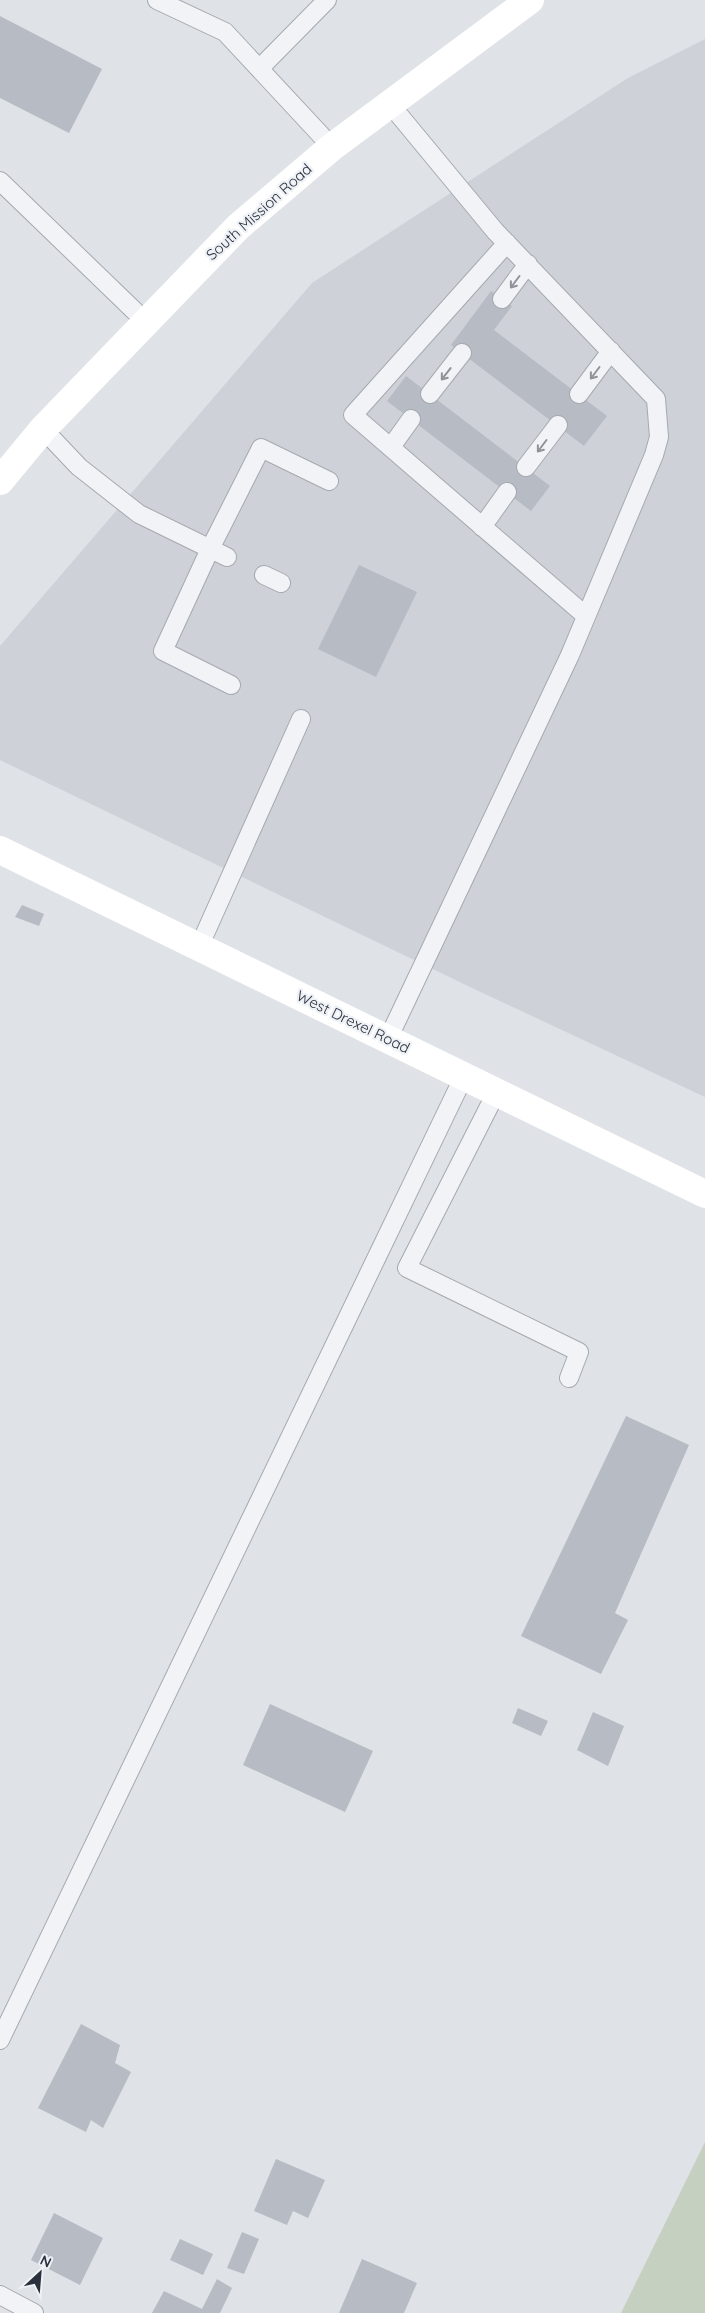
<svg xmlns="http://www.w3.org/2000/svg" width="705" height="2313" viewBox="0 0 705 2313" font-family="Quicksand,sans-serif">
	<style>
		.built { fill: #ced1d8 }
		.green { fill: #c5d0c1 }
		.building { fill: #b7bbc3 }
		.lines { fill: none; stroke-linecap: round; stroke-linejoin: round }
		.lane-casing { stroke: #a5a9b0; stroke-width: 20 }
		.lane { stroke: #f2f3f6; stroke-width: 18 }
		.secondary { stroke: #fff; stroke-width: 28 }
		.oneway { stroke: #8e9299 }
		.labels { text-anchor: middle; stroke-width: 4.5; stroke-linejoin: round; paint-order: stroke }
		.street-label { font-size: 15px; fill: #2a303c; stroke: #eef1f5 }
	</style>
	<rect width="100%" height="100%" fill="#dfe2e7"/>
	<path class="built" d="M705,39v1058l-235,-110 -470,-227v-114l312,-363 316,-205z"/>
	<path class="green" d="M705,2142v171h-84z"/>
	<path class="building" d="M0,16l102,53 -33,64 -69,-35z
		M491,291l21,15 -18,24 113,86 -23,30 -133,-101z
		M406,376l144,110 -19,25 -144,-110z
		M359,565l58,27 -41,85 -58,-28z
		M22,905l22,9 -5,12 -24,-9z
		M626,1416l63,29 -74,168 13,7 -27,54 -80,-38z
		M270,1704l103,47 -28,61 -102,-47z
		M518,1708l30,13 -7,15 -29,-13z
		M593,1712l31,14 -16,40 -31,-16z
		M81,2024l39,21 -5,18 16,9 -28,56 -12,-8 -5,12 -48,-24z
		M276,2159l49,21 -17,38 -15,-7 -6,14 -33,-14z
		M54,2213l49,25 -23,47 -49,-25z
		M242,2232l17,7 -15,35 -17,-6z
		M180,2239l33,15 -10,21 -33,-15z
		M362,2259l55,24 -13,30h-65z
		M217,2279l15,9 -12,25h-68l12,-22 38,18z"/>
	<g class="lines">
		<g class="lane-casing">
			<path id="lane" d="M157,0l68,32 107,115
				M260,68l67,-68
				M0,181l146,141
				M507,243l-154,172 233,201
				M502,299l26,-35
				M430,394l32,-41
				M579,394l32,-43
				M43,429l36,38 60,47 88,43
				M391,447l20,-28
				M526,467l32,-42
				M482,527l25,-35
				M264,575l17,8
				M231,685l-68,-34 47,-102 51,-101 68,33
				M199,947l102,-228
				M388,1039l182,-384 84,-200 5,-18 -3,-38 -161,-168 -105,-127
				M498,1089l-91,179 172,84 -10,26
				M0,2040l464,-964
				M0,2295l34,18"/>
		</g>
		<use href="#lane" class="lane"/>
		<path class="secondary" d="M0,481l43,-52 195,-202 94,-80 198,-147
			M0,850l705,344"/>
	</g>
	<defs><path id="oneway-shaft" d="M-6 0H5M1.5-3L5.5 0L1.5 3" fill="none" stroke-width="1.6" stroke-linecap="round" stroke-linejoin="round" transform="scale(1.25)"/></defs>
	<g class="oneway">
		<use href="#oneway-shaft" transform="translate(515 282) rotate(127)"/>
		<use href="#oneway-shaft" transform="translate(595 373) rotate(127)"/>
		<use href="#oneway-shaft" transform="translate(446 374) rotate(128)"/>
		<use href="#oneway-shaft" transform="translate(542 446) rotate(127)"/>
	</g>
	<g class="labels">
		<g class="street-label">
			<text transform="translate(259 212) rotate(-42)" y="5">South Mission Road</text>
			<text transform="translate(353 1022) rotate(26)" y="5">West Drexel Road</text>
		</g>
	</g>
	<g transform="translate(40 2273) rotate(26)" stroke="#eef1f5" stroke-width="4" paint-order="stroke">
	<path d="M0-4L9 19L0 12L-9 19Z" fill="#2a303c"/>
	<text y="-8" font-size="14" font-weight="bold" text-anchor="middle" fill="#2a303c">N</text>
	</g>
</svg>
